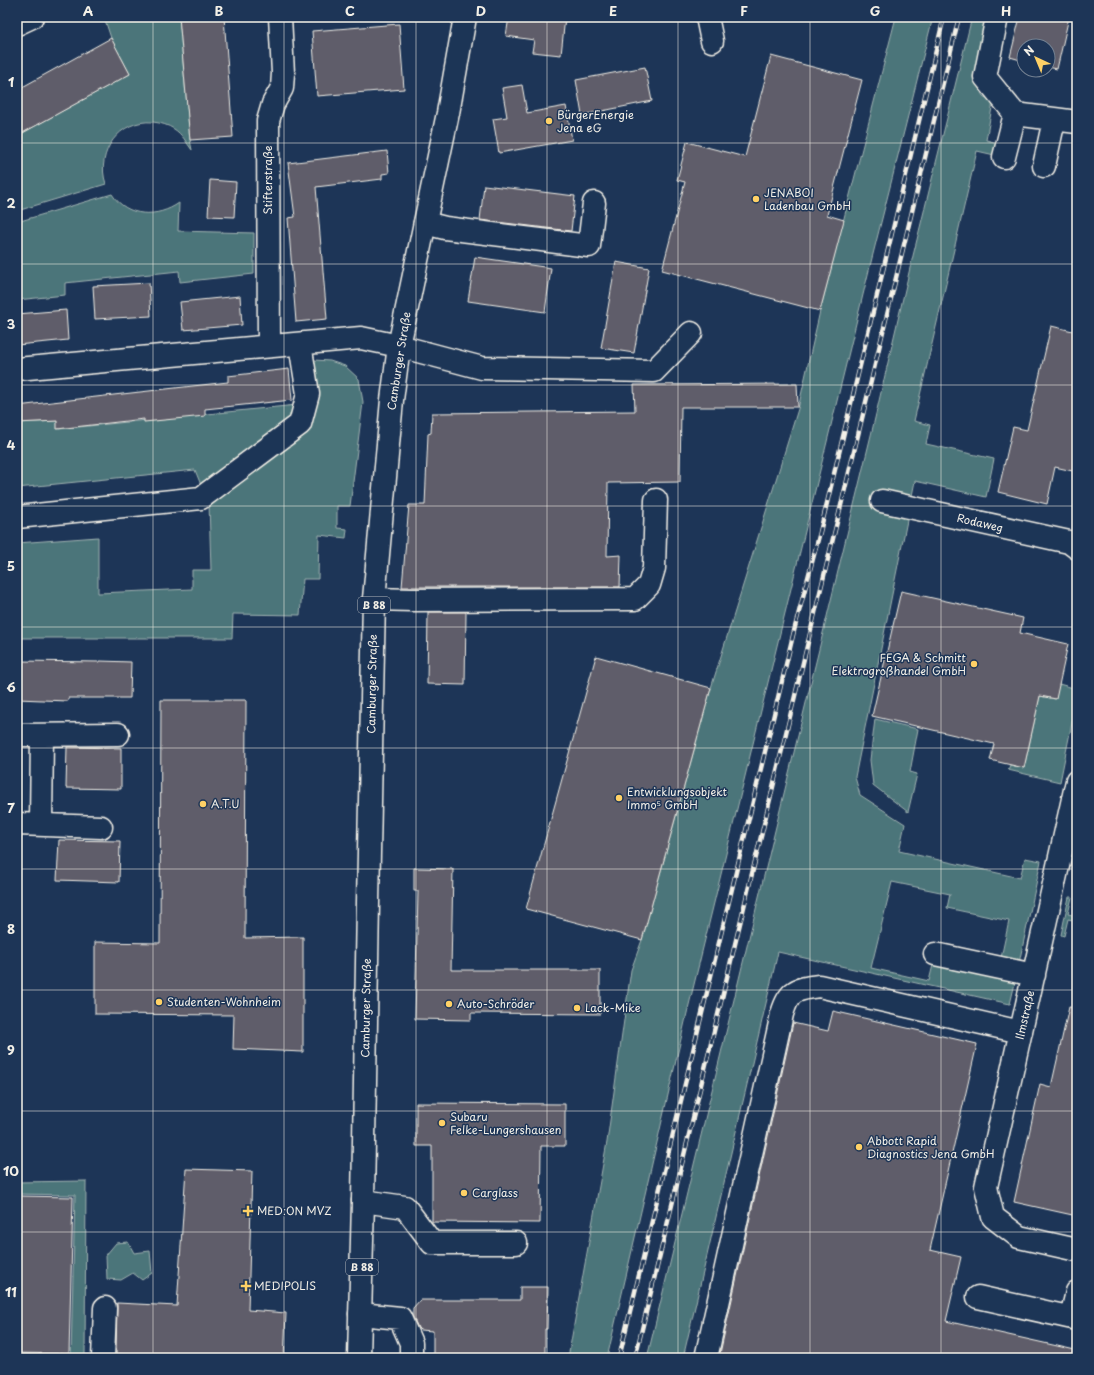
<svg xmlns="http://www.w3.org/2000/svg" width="1094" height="1375" viewBox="0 0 1094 1375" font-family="'Playpen Sans',sans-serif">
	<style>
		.green { fill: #4c757a; stroke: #a0b3b1 }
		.building { fill: #5f5d6a; stroke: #f4f1e8 }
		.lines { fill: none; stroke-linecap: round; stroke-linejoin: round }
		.minor-casing { stroke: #f4f1e8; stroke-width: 25 }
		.major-casing { stroke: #f4f1e8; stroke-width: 25 }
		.minor { stroke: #1d3557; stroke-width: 22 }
		.major { stroke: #1d3557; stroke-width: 22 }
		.rail-casing { stroke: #f4f1e8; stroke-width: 4.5 }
		.rail { stroke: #1d3557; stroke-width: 3; stroke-dasharray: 9; stroke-linecap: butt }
		.grid { fill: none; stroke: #f4f1e8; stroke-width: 1; stroke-opacity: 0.55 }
		.poi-dot { fill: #ffd166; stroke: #1d3557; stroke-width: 1.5 }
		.labels { text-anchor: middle; stroke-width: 3; stroke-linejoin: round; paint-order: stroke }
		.shield { fill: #1d3557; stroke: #b4b9bc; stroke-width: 1 }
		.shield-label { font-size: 10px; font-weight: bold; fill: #f4f1e8 }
		.poi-label { font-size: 11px; fill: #f4f1e8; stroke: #1d3557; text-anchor: start }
		.street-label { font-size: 11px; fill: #f4f1e8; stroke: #1d3557 }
		.neatline { fill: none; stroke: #f4f1e8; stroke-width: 1.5 }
		.grid-label { font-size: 13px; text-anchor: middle; font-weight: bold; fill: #f4f1e8 }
	</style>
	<rect width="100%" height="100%" fill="#1d3557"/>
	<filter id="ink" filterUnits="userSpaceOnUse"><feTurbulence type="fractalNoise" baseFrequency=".025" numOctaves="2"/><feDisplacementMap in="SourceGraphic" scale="8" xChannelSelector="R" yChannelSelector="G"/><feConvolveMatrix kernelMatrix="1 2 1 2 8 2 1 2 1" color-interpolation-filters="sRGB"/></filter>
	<g filter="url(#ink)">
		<path class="green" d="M104,17h75l11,123 2,10c-6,-8 -10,-16 -18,-21 -6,-4 -13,-6 -21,-7 -33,-3 -58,30 -47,62l-89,27v-75l113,-62 -19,-36z
			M896,17h37l-61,241 -185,755 -80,345h-39l39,-216 24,-172 11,-30 69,-252 87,-279 22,-98z
			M972,17h16l-13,64 8,15 10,6 -7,38 16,4 -3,12 -22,-5 -63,270 16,4 -4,19 68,15 -8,38 -71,-16 -60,296 5,18 45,29 -6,27 121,27 5,-20 16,3 -22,102 -18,-5 8,-37 -62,-13 3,-14 -58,-12 -21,86 58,13 4,-16 83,14 -6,25 -232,-52 -95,406h-36l225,-927 38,-163z
			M112,194c15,24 46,24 67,9l-1,28 76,2v41l-74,8 -1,-11 -114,12v12l-48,5v-78z
			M314,360l16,1 15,5 14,13 4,23 -13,104h-13v22l10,1 -1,9 -27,-3 -1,44h-15l-3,36 -67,-1 -1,24h-215v-95l81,-6v56l94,-4v-19h19l-2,-67 108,-102z
			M297,405v8l-96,72 -6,-15 -178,18v-65l40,-2 1,8z
			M1059,684l18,5v9l-17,84 -52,-12 2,-5 14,3 16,-72 15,3z
			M875,719l43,10 -8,43 7,2 -9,38 -35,-27 -3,-25z
			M1069,897h3l-4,17 9,2v5l-9,-2 -4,17 -3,-1z
			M86,1181l-1,177h-68v-4l54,3 4,-162 -58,-1v-12z
			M128,1242l6,11 16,-2 2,22 -10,7 -9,-7 -12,7 -14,-1 -1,-24 10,-12z"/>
		<path class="building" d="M179,17h45l9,120 -43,3z
			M509,17h56l-4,38 -29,-3 2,-12 -28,-4z
			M1020,17h49l-12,52 -9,-2v-21h-24v15l-14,-4z
			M399,24l5,65 -87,7 -5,-65z
			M111,38l19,36 -113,62v-46z
			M771,56l91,24 -35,135 17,5 -24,91 -158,-41 23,-88 -8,-2 10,-38 58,15z
			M645,67l7,34 -70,14 -6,-35z
			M522,85l5,28 39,-7 6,34 -73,13 -6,-34 14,-2 -5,-29z
			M387,151l2,22 -7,1v5l-66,8 11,132 -31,3 -8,-104 7,-1 -7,-54z
			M210,180l26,2 -2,35 -26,-1z
			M484,185l91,11 -4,35 -91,-11z
			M475,257l76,11 -6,44 -77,-11z
			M616,262l33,6 -15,85 -33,-5z
			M149,283l2,33 -56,3 -2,-33z
			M240,296l2,29 -59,5 -3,-28z
			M66,310l2,30 -51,5v-31z
			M1051,326l26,6v140l-22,-5 -8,37 -49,-12 15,-65 14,3z
			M289,369l3,31 -87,9v7l-61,6v-3l-87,10v-8l-40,2v-17l211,-24v-6z
			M797,384l1,23h-117l-1,75 -72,1 -1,73 14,-1 -1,32h-218l7,-82h16l3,-71 3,-1 1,-20 203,-2 -1,-26z
			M901,591l122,27 -3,15 48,11 -12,55 -16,-3 -16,72 -34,-8 4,-16 -122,-28z
			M428,612h38l-1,73 -38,-1z
			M596,656l115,32 -69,252 -116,-31z
			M17,661l83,1v-1l31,1 -1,36h-62v3l-51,-2z
			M161,700h85l-1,238 58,-1v115l-70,-3 1,-34 -139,-1v-72l65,1z
			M67,747l54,1v41l-55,-1z
			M59,840l61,1 -1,41 -62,-2z
			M414,868l39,1 -2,101h149v44l-129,-1v7l-56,-1 3,-128h-4z
			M1069,1007l8,1v208l-63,-14 26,-118 11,3z
			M833,1011l144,33 -47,206 31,7 -15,64 129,29 -1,8h-355l74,-335 35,8z
			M416,1103l149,1v42h-24l-1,77 -108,-1v-76h-16z
			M186,1169l66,2 -4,139 38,3 -2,45h-90l-78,-4 1,-51 60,3z
			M17,1196l56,1 -4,157 -52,-1z
			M520,1287h28l-1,42h-2v29h-112v-27l-13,-1 -2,-2 -5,-11v-9l7,-8h100z"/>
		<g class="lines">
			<g class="minor-casing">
				<path id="minor" d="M707,17l5,24
					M997,17l-12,60 30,37
					M17,24l15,-7
					M1015,114l62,8
					M1004,157l11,-43
					M1044,166l10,-46
					M425,223l20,5 144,18 5,-43
					M269,346l-1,-225 5,-17 9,-16 1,-15 -3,-56
					M17,369l344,-31 38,8 83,22 172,3 37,-38
					M882,501l187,41 8,6
					M17,517l184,-19 99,-74 8,-30 -8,-50
					M374,599l38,1 223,-1 14,-14 5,-17 2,-68
					M17,735l101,-1
					M1077,781l-91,406 7,30 26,20 58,13
					M17,824l84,3
					M41,825l1,-90
					M935,954l99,21
					M363,1201l42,6 27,36h84
					M978,1297l99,22
					M360,1314l40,4 11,25v15
					M1071,1317l6,-25
					M103,1358l2,-50
					M706,1358l76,-344c7,-24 14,-25 37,-28l202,46"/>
			</g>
			<g class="major-casing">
				<path id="major" d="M359,1358l4,-157 5,-298 6,-304 18,-199 7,-54 49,-233 17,-96"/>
			</g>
			<use href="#minor" class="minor"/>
			<use href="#major" class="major"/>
			<g class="rail-casing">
				<path id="rail" d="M619,1358l176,-731 25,-95 124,-515
					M635,1358l324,-1341"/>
			</g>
			<use href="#rail" class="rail"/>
		</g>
	</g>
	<path class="grid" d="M153,17v1341M284,17v1341M416,17v1341M547,17v1341M678,17v1341M810,17v1341M941,17v1341M17,143h1060M17,264h1060M17,385h1060M17,506h1060M17,627h1060M17,748h1060M17,869h1060M17,990h1060M17,1111h1060M17,1232h1060"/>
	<g class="poi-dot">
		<circle cx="549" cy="121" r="4"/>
		<circle cx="756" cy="199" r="4"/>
		<circle cx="974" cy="664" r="4"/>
		<circle cx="619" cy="798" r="4"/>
		<circle cx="203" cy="804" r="4"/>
		<circle cx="159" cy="1002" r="4"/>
		<circle cx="449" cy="1004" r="4"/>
		<circle cx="577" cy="1008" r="4"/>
		<circle cx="442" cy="1123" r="4"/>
		<circle cx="859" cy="1147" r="4"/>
		<circle cx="464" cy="1193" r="4"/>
		<path d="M246 1205h4v4h4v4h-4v4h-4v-4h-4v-4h4z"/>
		<path d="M244 1280h4v4h4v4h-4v4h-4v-4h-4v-4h4z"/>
	</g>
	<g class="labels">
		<g class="shield">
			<rect x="358" y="597" width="32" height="16" rx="3"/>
			<rect x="346" y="1259" width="32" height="16" rx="3"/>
		</g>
		<g class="shield-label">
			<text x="374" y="609">B 88</text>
			<text x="362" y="1271">B 88</text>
		</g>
		<g class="poi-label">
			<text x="557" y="119">BürgerEnergie<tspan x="557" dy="13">Jena eG</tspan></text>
			<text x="764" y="197">JENABOI<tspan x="764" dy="13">Ladenbau GmbH</tspan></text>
			<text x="966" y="662" text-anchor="end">FEGA &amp; Schmitt<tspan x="966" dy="13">Elektrogroßhandel GmbH</tspan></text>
			<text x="627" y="796">Entwicklungsobjekt<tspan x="627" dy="13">Immo⁵ GmbH</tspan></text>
			<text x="211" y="808">A.T.U</text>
			<text x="167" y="1006">Studenten-Wohnheim</text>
			<text x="457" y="1008">Auto-Schröder</text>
			<text x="585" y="1012">Lack-Mike</text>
			<text x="450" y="1121">Subaru<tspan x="450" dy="13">Felke-Lungershausen</tspan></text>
			<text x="867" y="1145">Abbott Rapid<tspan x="867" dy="13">Diagnostics Jena GmbH</tspan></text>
			<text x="472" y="1197">Carglass</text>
			<text x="257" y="1215">MED:ON MVZ</text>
			<text x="254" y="1290">MEDIPOLIS</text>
		</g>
		<g class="street-label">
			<text transform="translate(268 180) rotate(-90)" y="4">Stifterstraße</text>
			<text transform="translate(399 361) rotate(-81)" y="4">Camburger Straße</text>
			<text transform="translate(980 523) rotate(13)" y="4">Rodaweg</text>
			<text transform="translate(372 684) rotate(-89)" y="4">Camburger Straße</text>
			<text transform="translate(366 1008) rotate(-89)" y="4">Camburger Straße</text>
			<text transform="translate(1025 1015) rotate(-77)" y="4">Ilmstraße</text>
		</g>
	</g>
	<rect width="1094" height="1375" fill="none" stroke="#1d3557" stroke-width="44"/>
	<g transform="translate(1036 58) rotate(316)"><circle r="19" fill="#1d3557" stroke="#738091"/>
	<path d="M0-3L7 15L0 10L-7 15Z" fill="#ffd166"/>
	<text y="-6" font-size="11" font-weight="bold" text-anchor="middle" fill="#f4f1e8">N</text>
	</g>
	<rect x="22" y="22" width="1050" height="1331" class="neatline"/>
	<g class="grid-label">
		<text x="88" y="16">A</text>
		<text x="219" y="16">B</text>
		<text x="350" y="16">C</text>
		<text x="481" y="16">D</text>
		<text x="613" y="16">E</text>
		<text x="744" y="16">F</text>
		<text x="875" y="16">G</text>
		<text x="1006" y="16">H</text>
		<text x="11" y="87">1</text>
		<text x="11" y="208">2</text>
		<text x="11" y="329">3</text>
		<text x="11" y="450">4</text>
		<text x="11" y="571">5</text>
		<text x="11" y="692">6</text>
		<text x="11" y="813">7</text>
		<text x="11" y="934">8</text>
		<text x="11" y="1055">9</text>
		<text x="11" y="1176">10</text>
		<text x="11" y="1297">11</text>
	</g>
</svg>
